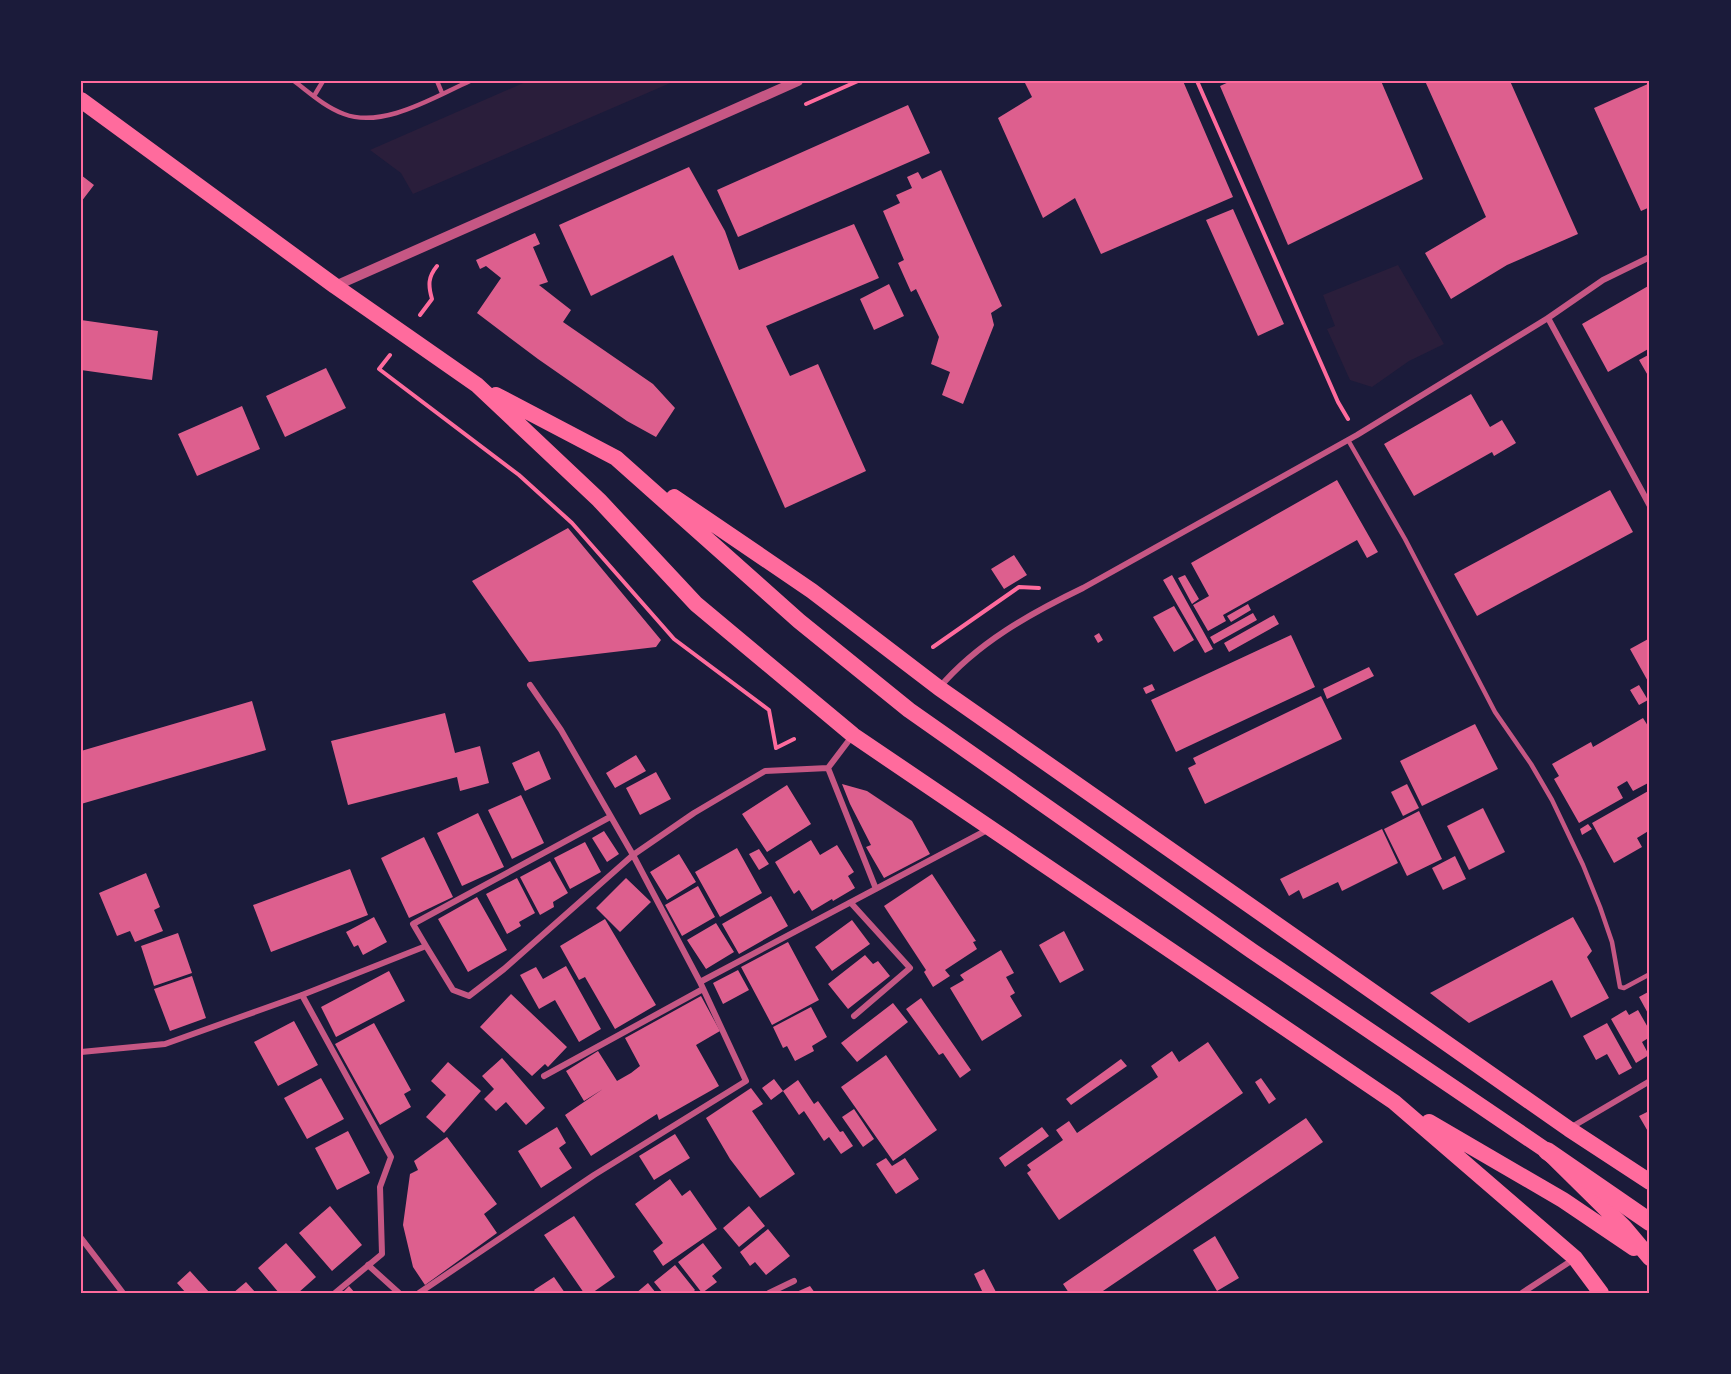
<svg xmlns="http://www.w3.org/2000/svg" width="1731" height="1374" viewBox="0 0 1731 1374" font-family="Jost,sans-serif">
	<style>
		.green { fill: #2a1e3b }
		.building { fill: #dd5f8e }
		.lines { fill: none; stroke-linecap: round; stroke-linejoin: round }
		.path { stroke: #ff6b9d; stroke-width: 4 }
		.service { stroke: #c65784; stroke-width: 4.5 }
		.minor { stroke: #c65784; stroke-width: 6 }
		.tertiary { stroke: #c65784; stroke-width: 10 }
		.trunk { stroke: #ff6b9d; stroke-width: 16 }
		.motorway { stroke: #ff6b9d; stroke-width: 18 }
		.neatline { fill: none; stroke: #ff6b9d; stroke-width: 2 }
	</style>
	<rect width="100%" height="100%" fill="#1b1b3a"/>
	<path class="green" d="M528,81h147l-262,113 -12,-21 -31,-23z
		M1398,265l46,79 -35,17 -37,26 -22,-7 -23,-51 8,-3 -12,-31z"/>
	<path class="building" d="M1024,81h159l50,116 -132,57 -26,-56 -32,20 -45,-100 34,-21z
		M1231,81h150l42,98 -135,66 -68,-159z
		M1425,81h85l68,153 -71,31 -56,34 -26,-46 61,-36z
		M1650,83v124l-9,4 -47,-103z
		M908,105l22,48 -192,84 -21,-47z
		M689,167l36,64 14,39 115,-46 25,54 -113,48 24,50 28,-12 48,107 -81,37 -112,-253 -82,41 -32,-71z
		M941,170l61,136 -11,7 3,12 -31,79 -21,-9 8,-23 -19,-8 8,-27 -23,-48 -5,3 -13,-29 6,-3 -21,-49 17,-8 -4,-8 16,-7 -5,-11 11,-5 4,7z
		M81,175l13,10 -13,17z
		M1233,209l51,115 -26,12 -52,-116z
		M535,233l5,11 -7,3 15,35 -9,3 32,25 -8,12 90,62 22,24 -19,29 -29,-16 -89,-62 -61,-46 24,-35 -15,-12 -6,3 -4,-9z
		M889,284l15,32 -30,14 -14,-31z
		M1650,285v63l-42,24 -26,-48z
		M81,320l77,11 -6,49 -71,-10z
		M1650,354v25l-11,-19z
		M326,368l20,40 -61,29 -19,-41z
		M1471,394l19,33 12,-7 14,23 -22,13 -2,-4 -78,44 -30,-52z
		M242,406l18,43 -63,27 -19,-42z
		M1337,480l41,72 -11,6 -10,-18 -134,75 3,6 -18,10 -15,-26 16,-9 -18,-33z
		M1610,490l23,42 -156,84 -23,-42z
		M568,528l93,112 -5,7 -127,15 -57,-81z
		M1014,555l13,20 -23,14 -13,-20z
		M1172,575l41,74 -8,4 -42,-73z
		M1185,575l14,24 -7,5 -14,-26z
		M1248,604l3,6 -20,12 -4,-6z
		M1174,606l20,34 -20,12 -21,-35z
		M1253,613l4,7 -43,24 -4,-7z
		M1274,615l5,9 -50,28 -5,-9z
		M1099,633l4,7 -5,3 -4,-7z
		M1291,635l24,52 -139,65 -25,-52z
		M1650,638v47l-20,-36z
		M1369,667l5,9 -47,23 -4,-10z
		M1152,684l3,6 -9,4 -3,-6z
		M1639,685l9,15 -9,5 -9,-15z
		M1321,696l21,43 -137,65 -17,-36 8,-4 -3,-6z
		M252,701l14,49 -185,54v-53z
		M445,713l10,40 25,-7 9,37 -29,8 -3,-14 -109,28 -17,-64z
		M1643,718l5,8 2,-1v57l-17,9 -6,-10 -10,6 6,11 -44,25 -25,-44 5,-3 -7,-12 39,-22 2,5z
		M1475,724l23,45 -76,37 -22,-45z
		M539,751l12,28 -26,12 -13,-28z
		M636,755l10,16 -31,17 -9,-15z
		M656,772l15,27 -31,16 -14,-27z
		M842,784l25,7 45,30 18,33 -46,24 -18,-31 5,-2 -21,-41z
		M1407,784l12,24 -16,8 -12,-24z
		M787,785l24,39 -44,28 -25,-38z
		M1650,790v40l-13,8 5,9 -28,16 -22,-40z
		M521,795l23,48 -32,16 -24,-49z
		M1483,808l22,44 -36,18 -22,-44z
		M1419,811l23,48 -35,17 -23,-47z
		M478,813l26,54 -42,19 -25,-53z
		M1588,824l4,5 -10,6 -2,-6z
		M1382,829l16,34 -56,28 -4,-9 -35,17 -4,-9 -10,6 -9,-17z
		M604,831l15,23 -12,8 -15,-24z
		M424,837l29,60 -44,21 -28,-60z
		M811,840l9,15 17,-10 17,27 -6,4 7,12 -22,13 -1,-2 -20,12 -13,-21 -5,4 -19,-32z
		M585,842l16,30 -31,17 -16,-31z
		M737,848l25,45 -42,24 -25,-45z
		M759,849l10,15 -10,6 -10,-16z
		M679,854l17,28 -29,18 -17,-28z
		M1455,856l11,23 -23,11 -11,-22z
		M550,861l18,32 -15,9 1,5 -14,8 -20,-38z
		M350,869l18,46 -97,37 -18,-47z
		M146,873l14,34 -6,3 9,21 -28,11 -5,-11 -13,5 -18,-43z
		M932,874l44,67 -3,1 4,7 -32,21 5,6 -17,11 -9,-15 2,-2 -42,-64z
		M517,878l18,35 -16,9 2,4 -14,8 -21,-40z
		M626,878l25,24 -31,30 -24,-24z
		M698,886l17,31 -33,19 -17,-31z
		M771,896l17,30 -49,28 -17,-30z
		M477,897l30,53 -39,22 -30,-53z
		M374,917l13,25 -24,13 -5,-10 -4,2 -8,-15z
		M1573,917l19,34 -5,6 22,41 -38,20 -19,-38 -83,43 -39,-30z
		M605,919l51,86 -41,24 -30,-52 -6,3 -19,-34z
		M852,920l18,24 -38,27 -17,-24z
		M716,923l18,29 -28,17 -19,-29z
		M1064,931l20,39 -24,13 -21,-38z
		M178,933l14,40 -38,13 -13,-40z
		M788,942l31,58 -47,25 -31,-58z
		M1001,950l13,23 -8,4 9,16 -5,3 12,20 -40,25 -32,-53 14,-8 -4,-5z
		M865,955l8,9 5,-3 12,15 -42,33 -20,-25z
		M566,966l35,63 -22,13 -24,-42 -16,9 -19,-34 16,-8 7,12z
		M738,970l11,20 -26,14 -10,-21z
		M389,971l16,30 -69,36 -15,-30z
		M192,976l14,42 -36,13 -16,-42z
		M1650,991v26l-11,-20z
		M511,994l56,53 -19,20 -3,-3 -13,12 -52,-49z
		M701,996l19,35 -24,14 23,41 -60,34 -2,-6 -66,42 -26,-41 38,-26 -19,12 -18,-30 32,-20 19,30 14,-8 9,-7 -15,-28z
		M921,998l50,72 -11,8 -17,-25 -4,2 -33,-46z
		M893,1003l15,19 -51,40 -16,-19z
		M811,1007l16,30 -15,9 2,5 -19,10 -8,-15 -4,2 -10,-21z
		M1626,1010l3,5 9,-5 12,21v6l-8,5 7,13 -13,8 -25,-44z
		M294,1021l24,44 -40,21 -24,-44z
		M374,1023l37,67 -7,4 7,13 -31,18 -45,-81z
		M1607,1023l25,45 -13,7 -12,-21 -11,6 -13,-24z
		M1208,1042l35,51 -184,127 -32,-47 4,-3 -4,-5 36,-25 -7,-10 13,-9 8,12 81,-56 -7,-11 21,-15 7,11z
		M886,1055l51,75 -44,31 -52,-74z
		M502,1058l43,50 -19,17 -20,-23 -10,9 -12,-12 10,-10 -12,-13z
		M1121,1059l6,7 -56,39 -5,-6z
		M448,1062l33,29 -37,42 -18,-16 20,-22 -15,-14z
		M321,1078l23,41 -37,20 -23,-41z
		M1261,1078l15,21 -7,5 -14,-22z
		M774,1079l9,12 -12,9 -9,-12z
		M798,1080l16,24 4,-3 22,31 3,-1 10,15 -12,8 -12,-17 -5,4 -20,-30 -5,4 -16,-24z
		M751,1088l12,16 -11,7 43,63 -35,24 -30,-39 -24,-41z
		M1650,1105v30l-11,-19 10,-5 -2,-4z
		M854,1109l20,30 -11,8 -21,-30z
		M1306,1118l17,24 -223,151h-31l-6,-9z
		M557,1127l9,16 -7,5 13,20 -31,20 -23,-37z
		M1042,1127l7,9 -44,31 -6,-9z
		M348,1131l22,42 -33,17 -22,-42z
		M675,1134l15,24 -36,22 -15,-24z
		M447,1137l50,67 -13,10 13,19 -72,52 -12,-18 -10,-42 7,-51 8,-4 -4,-9z
		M886,1158l6,8 13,-8 14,21 -23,15 -20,-30z
		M670,1179l12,17 8,-6 27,39 -54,37 -10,-15 10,-8 -28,-39z
		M330,1206l32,39 -30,26 -33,-38z
		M749,1206l16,20 -26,21 -16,-19z
		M574,1216l41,61 -23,16h-8l-40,-58z
		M768,1229l22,27 -24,19 -11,-13 -5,4 -10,-14z
		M1215,1236l24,42 -22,13 -24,-41z
		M286,1243l30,34 -18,16h-19l-21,-25z
		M703,1243l19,25 -10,8 5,6 -15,11 -24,-31z
		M675,1265l20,25 -3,3h-29l-9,-11z
		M984,1269l12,23 -3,1h-10l-9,-19z
		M190,1271l20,22h-24l-9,-10z
		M554,1277l11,16h-29l-2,-3z
		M246,1282l10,11h-23z
		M648,1283l8,10h-20z
		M349,1286l6,7h-13z
		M810,1286l5,7h-21z"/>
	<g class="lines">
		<path class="path" d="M1197,81l141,321 10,17
			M806,104l52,-23
			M420,315l12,-16c-4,-14 -4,-22 5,-33
			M390,355l-11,14 140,106 53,48 102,116 95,71 7,38
			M933,647l86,-60 20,1
			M776,748l18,-9"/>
		<path class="service" d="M294,81c16,12 31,26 50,33 39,15 90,-17 126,-33
			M437,81l5,12
			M314,96l9,-15
			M1348,440l57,99 90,173 36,52 21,36 31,65 17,42 12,35 8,45 4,1 26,-14"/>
		<path class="minor" d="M1548,318l102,188
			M939,688c38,-45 92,-75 144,-100l274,-153 191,-117 55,-38 47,-23
			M828,768l48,121
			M851,903l59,65 -56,48
			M426,946l-13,-22 197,-107
			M700,982l289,-153
			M302,995l89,162 -11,30 2,67 -47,39
			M81,1052l84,-8 137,-49 124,-49 27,44 16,6 35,-27 129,-114 61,-42 71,-42 63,-3 25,-33
			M544,1076l159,-87
			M1570,1128l80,-47
			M81,1238l42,55
			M368,1265l31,28
			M419,1293l175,-118 152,-94 -46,-99 -67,-127 -72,-125 -31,-45
			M769,1293l25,-12
			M1522,1293l52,-34"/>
		<path class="tertiary" d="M335,286l463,-205"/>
		<path class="trunk" d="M81,100l254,186 142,99 122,115 97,104 157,131 541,367 181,156 26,35
			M496,395l120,63 183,163 110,89 343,241 295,200 77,76 26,31
			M674,497l138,94 127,97 630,441 81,53
			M1429,1122l134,78 71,48"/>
		<path class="motorway" d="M1547,1151l103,71"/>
	</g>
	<rect width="1731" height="1374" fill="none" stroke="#1b1b3a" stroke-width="165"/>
	<rect x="82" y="82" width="1566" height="1210" class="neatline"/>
</svg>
